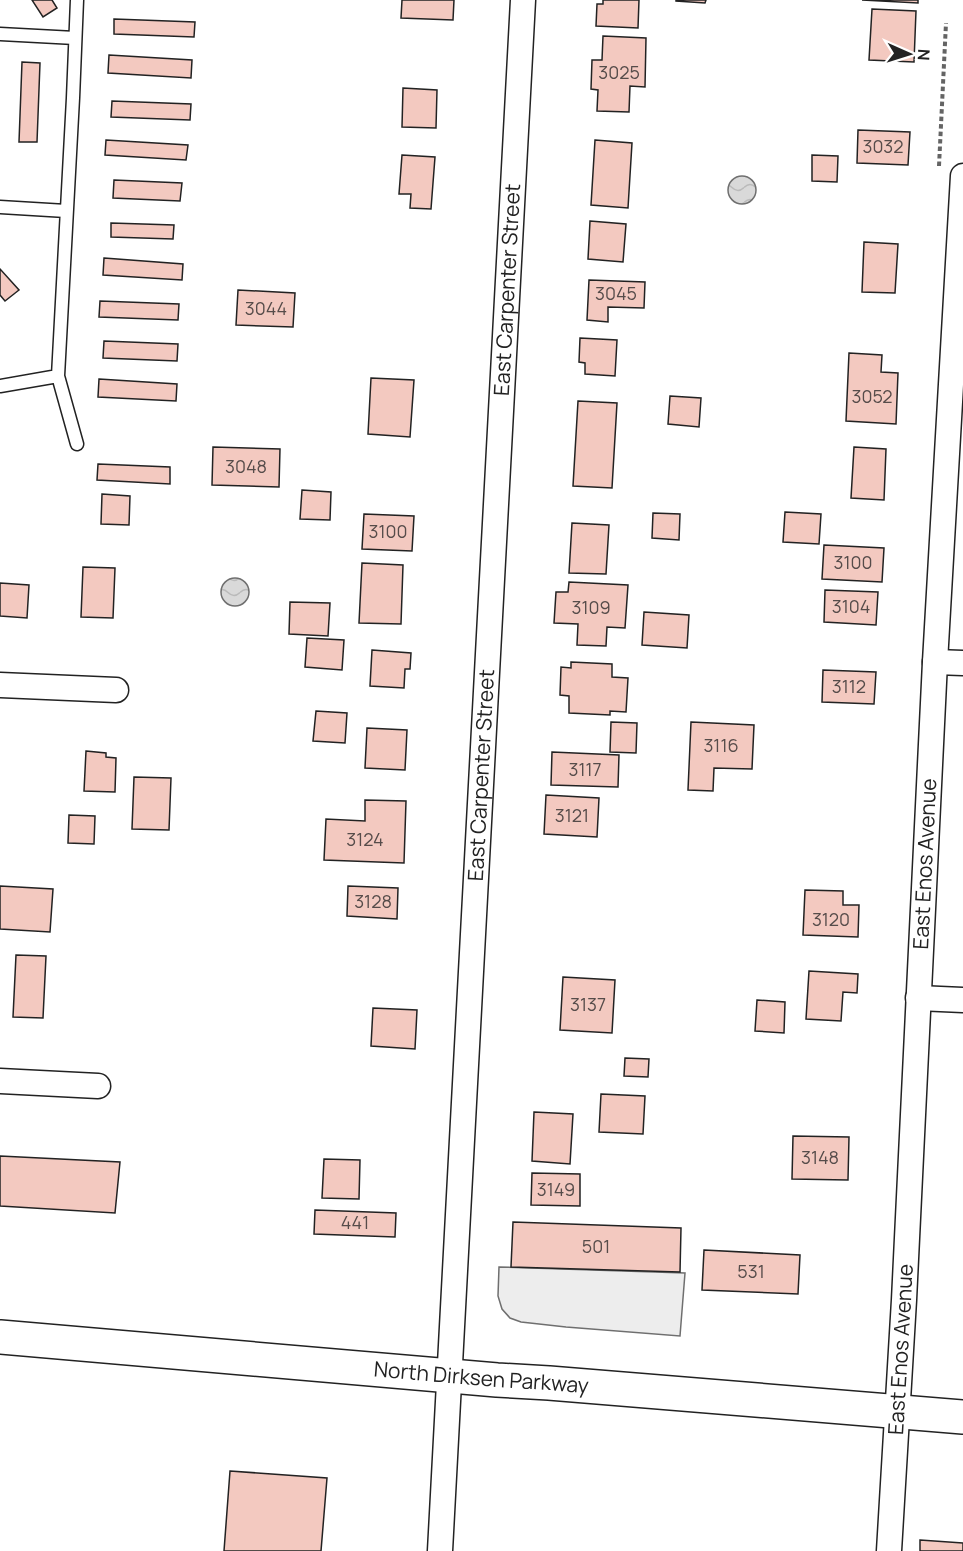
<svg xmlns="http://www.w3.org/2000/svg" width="963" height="1551" viewBox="0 0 963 1551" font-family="Manrope,sans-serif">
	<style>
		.parking { fill: #ededed; stroke: #6f6f6f; stroke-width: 1.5 }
		.water { fill: url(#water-waves); stroke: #6f6f6f; stroke-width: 1.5 }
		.building { fill: #f3c9c0; stroke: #222; stroke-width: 1.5 }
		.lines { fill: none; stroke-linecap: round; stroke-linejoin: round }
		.service-casing { stroke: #222; stroke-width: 15 }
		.minor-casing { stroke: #222; stroke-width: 27 }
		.secondary-casing { stroke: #222; stroke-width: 36 }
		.path { stroke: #646464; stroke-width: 4; stroke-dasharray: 4.5 3; stroke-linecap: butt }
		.service { stroke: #fff; stroke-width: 12 }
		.minor { stroke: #fff; stroke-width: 24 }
		.secondary { stroke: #fff; stroke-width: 33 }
		.labels { text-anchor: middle; stroke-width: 4.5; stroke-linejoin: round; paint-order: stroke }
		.number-label { font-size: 18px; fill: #564c4a }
		.street-label { font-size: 21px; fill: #222; stroke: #fff }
	</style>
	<defs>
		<pattern id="water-waves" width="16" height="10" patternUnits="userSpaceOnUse" patternTransform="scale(1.5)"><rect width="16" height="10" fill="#d9d9d9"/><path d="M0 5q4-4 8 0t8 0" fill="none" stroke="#bababa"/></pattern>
	</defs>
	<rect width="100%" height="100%" fill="#fff"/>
	<path class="parking" d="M499,1267l186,6 -5,63 -114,-9 -45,-5 -11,-4 -8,-9 -4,-13z"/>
	<path class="water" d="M728 190a14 14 0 1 1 28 0a14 14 0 1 1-28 0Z
		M221 592a14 14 0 1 1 28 0a14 14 0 1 1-28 0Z"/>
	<path class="building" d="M32,0h20l5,8 -14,9z
		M402,0h52l-1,20 -52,-2z
		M603,0h36l-1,28 -42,-2 1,-22h6z
		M676,0h30l-1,3 -29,-2z
		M862,0h56v3z
		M872,9l44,2 -2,51 -45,-2z
		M114,19l81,3 -1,15 -80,-3z
		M603,36l43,2 -1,49 -15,-1 -1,26 -32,-1 1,-21 -7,-1 1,-29h10z
		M109,55l83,5 -1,18 -83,-5z
		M22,62l18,1 -3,79h-18z
		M403,88l34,2 -1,38 -34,-1z
		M112,101l79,3 -1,16 -79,-3z
		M858,130l52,2 -2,33 -51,-2z
		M106,140l82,5 -2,15 -81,-5z
		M595,140l37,3 -4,65 -37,-3z
		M402,155l33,2 -4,52 -21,-1 1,-14h-12z
		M812,155l26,1 -1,26 -25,-1z
		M114,180l68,3 -2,18 -67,-3z
		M590,221l36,3 -3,38 -35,-3z
		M111,223l63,2 -1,14 -62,-2z
		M864,242l34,2 -3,49 -33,-1z
		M104,258l79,6 -1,16 -79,-5z
		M0,269l19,21 -14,11 -5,-6z
		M589,280l56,2 -1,26 -36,-1v15l-21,-2z
		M238,290l57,3 -2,34 -57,-2z
		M100,301l79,3 -1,16 -79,-3z
		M580,338l37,2 -2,36 -30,-2v-11l-6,-1z
		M104,341l74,3 -1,17 -74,-3z
		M849,353l33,2 -1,17 17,1 -2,51 -50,-3z
		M371,378l43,2 -4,57 -42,-3z
		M99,379l78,5 -1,17 -78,-4z
		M670,396l31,2 -2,29 -31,-3z
		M578,401l39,2 -5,85 -39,-2z
		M213,447l67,2 -1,38 -67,-2z
		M854,447l32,2 -2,51 -33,-2z
		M98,464l72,3v17l-73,-4z
		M302,490l29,2 -1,28 -30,-1z
		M102,494l28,2 -1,29 -28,-1z
		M785,512l36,2 -2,30 -36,-2z
		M653,513l27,1 -1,26 -27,-2z
		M364,514l50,2 -2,35 -50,-2z
		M572,523l37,2 -3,49 -37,-1z
		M824,545l60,3 -2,34 -60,-3z
		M362,563l41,2 -2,59 -42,-1z
		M83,567l32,1 -2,50 -32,-1z
		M569,582l59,3 -3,43 -18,-1 -1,19 -29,-1 1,-21 -24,-1 2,-31h12z
		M0,583l29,2 -2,33 -27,-2z
		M825,590l53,2 -2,33 -52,-3z
		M290,602l40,1 -2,33 -39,-2z
		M644,612l45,3 -2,33 -45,-3z
		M307,638l37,2 -2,30 -37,-3z
		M372,650l39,3 -1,16h-5l-1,19 -34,-2z
		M571,662l41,2v13l16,1 -2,34 -16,-1v4l-41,-2v-17l-9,-1 1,-28 10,1z
		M823,670l53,2 -2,32 -52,-2z
		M316,711l31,2 -2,30 -32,-2z
		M611,722l26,1 -1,30 -26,-1z
		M691,722l63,3 -2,44 -38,-1 -1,23 -25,-1z
		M367,728l40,2 -2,40 -40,-2z
		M86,751l20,2v4l10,1 -1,34 -31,-1z
		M552,752l67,3 -1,32 -67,-2z
		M134,777l37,1 -2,52 -37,-1z
		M546,795l53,3 -2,39 -53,-3z
		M365,800l41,1 -2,62 -80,-3 2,-41 39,2z
		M69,815l26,1 -1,28 -26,-1z
		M0,886l53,3 -3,43 -50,-3z
		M348,886l50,2 -1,31 -50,-3z
		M805,890l38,1v14h16l-1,32 -55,-2z
		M16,955l30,1 -3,62 -30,-1z
		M809,971l49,3 -1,19 -14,-1 -2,29 -35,-2z
		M563,977l52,3 -3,53 -52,-3z
		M757,1000l28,2 -1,31 -29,-2z
		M373,1008l44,2 -2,39 -44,-3z
		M625,1058l24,1 -1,18 -24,-1z
		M601,1094l44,2 -2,38 -44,-2z
		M534,1112l39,2 -3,50 -38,-3z
		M793,1136l56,1 -1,43 -56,-1z
		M0,1156l120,6 -5,51 -115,-7z
		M324,1159l36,1 -1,39 -37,-1z
		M532,1173l48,1v32l-49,-1z
		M315,1210l81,3 -1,24 -81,-3z
		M513,1222l168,6 -1,44 -169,-5z
		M704,1250l96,5 -2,39 -96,-4z
		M230,1471l97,7 -6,73h-97z
		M920,1540l43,3v8h-43z"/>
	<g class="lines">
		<g class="service-casing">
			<path id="service" d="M77,0l-4,98 -15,278 19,68
				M0,34l75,4
				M0,207l66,4
				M0,386l58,-10"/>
		</g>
		<g class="minor-casing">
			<g id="minor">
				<path d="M935,662l28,1"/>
				<path d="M0,685l116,5"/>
				<path d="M918,998l45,2"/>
				<path d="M0,1081l98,5"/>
				<path id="s1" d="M440,1551l83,-1551"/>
				<path id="s2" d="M889,1551l15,-251 31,-638 28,-486"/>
			</g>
		</g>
		<g class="secondary-casing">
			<g id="secondary">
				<path id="s3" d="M0,1337l497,43 52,3 414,34"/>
			</g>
		</g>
		<path class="path" d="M939,166l7,-143"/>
		<use href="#service" class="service"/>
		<use href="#minor" class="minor"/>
		<use href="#secondary" class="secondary"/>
	</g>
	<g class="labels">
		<g class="number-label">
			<text x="619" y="79">3025</text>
			<text x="883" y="153">3032</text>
			<text x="616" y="300">3045</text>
			<text x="266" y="315">3044</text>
			<text x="872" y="403">3052</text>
			<text x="246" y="473">3048</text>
			<text x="388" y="538">3100</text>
			<text x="853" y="569">3100</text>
			<text x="851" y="613">3104</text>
			<text x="591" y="614">3109</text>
			<text x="849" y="693">3112</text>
			<text x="721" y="752">3116</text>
			<text x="585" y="776">3117</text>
			<text x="572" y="822">3121</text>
			<text x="365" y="846">3124</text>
			<text x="373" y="908">3128</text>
			<text x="831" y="926">3120</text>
			<text x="588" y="1011">3137</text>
			<text x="820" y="1164">3148</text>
			<text x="556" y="1196">3149</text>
			<text x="355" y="1229">441</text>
			<text x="596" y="1253">501</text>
			<text x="751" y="1278">531</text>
		</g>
		<g class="street-label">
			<text dy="7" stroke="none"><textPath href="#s1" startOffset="1263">East Carpenter Street</textPath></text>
			<text dy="7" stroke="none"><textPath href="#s1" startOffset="777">East Carpenter Street</textPath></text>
			<text dy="7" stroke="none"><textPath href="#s2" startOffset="688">East Enos Avenue</textPath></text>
			<text dy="7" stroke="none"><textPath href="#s2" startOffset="202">East Enos Avenue</textPath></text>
			<text dy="7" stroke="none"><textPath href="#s3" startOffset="483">North Dirksen Parkway</textPath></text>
		</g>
	</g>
	<g transform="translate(909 54) rotate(93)" stroke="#ffffff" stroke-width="4.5" paint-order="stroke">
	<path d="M0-4.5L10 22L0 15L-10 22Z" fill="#222222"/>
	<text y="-9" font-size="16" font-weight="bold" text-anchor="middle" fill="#222222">N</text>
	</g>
</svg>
